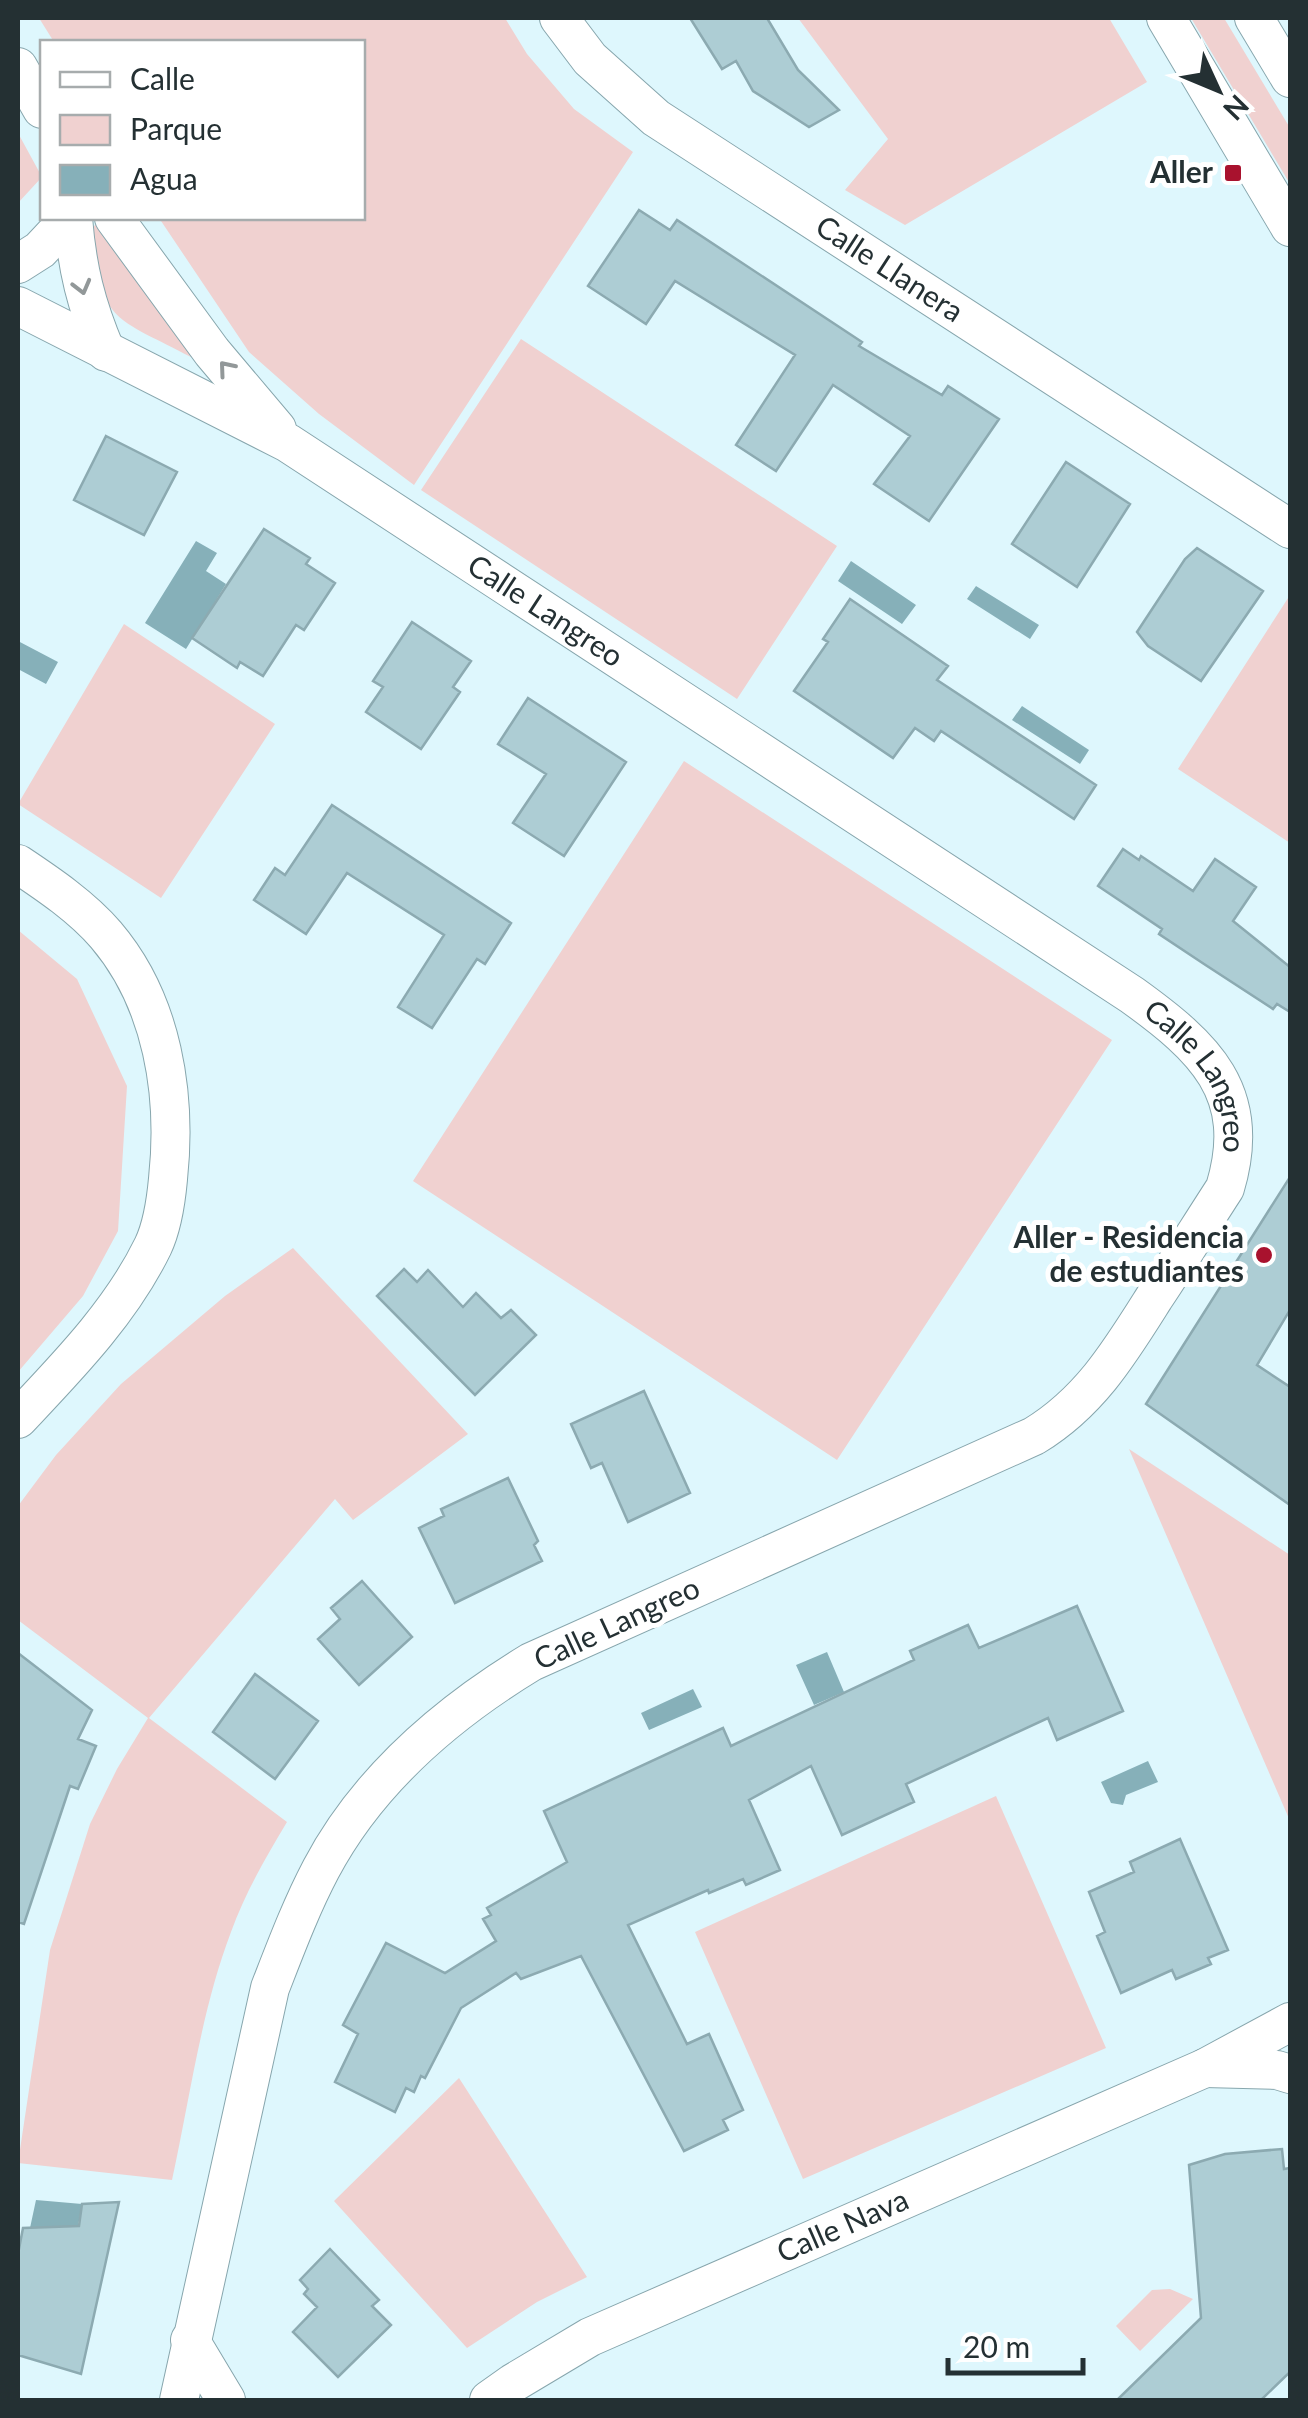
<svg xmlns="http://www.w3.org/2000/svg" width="1308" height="2418" viewBox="0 0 1308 2418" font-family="Lato,sans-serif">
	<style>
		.green { fill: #f0d1d0 }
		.water { fill: #86b0b9 }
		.building { fill: #adcdd4; stroke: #8caab1; stroke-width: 2.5 }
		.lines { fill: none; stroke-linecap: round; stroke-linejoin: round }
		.minor-casing { stroke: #87a6ad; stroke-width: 40 }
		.minor { stroke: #fff; stroke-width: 38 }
		.oneway { stroke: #929899 }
		.poi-dot { fill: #a9122e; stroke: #fff; stroke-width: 4 }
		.labels { text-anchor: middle; stroke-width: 10; stroke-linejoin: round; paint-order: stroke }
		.poi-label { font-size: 30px; font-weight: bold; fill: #243033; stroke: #fff; text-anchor: end }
		.street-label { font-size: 30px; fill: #243033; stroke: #fff }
	</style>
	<rect width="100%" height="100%" fill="#def7fd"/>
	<path class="green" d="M39,18h466l22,36 47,55 59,43 -219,333 -95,-71 -70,-62 -90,-134h203v-176h-308z
		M798,18h311l38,64 -242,143 -60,-35 43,-51z
		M1191,18h33l66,110v56z
		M18,133l24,44 -24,26z
		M99,220l95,130 -3,7c-78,-41 -91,-34 -99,-128z
		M521,339l316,207 -100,153 -316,-209z
		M1290,595v248l-112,-74z
		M124,624l151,100 -114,174 -143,-94z
		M684,761l428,279 -275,420 -424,-279z
		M18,930l59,49 50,107 -9,145 -35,65 -65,76z
		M293,1248l175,186 -115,86 -18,-21 -186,219 138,104c-21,35 -42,71 -56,110 -30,79 -41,166 -59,248l-154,-17 32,-213 40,-126 27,-55 31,-51 -130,-98v-114l38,-51 65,-71 104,-88z
		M1129,1449l161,106v266z
		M996,1796l110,252 -303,131 -108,-247z
		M459,2078l128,199 -50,25 -70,46 -133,-147z
		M1170,2289l23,10 -53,52 -24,-25 36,-36z"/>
	<path class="water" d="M196,541l21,12 -11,18 20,13 -40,65 -41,-26z
		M851,561l65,44 -14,19 -64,-43z
		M976,586l63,39 -9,14 -63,-40z
		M18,641l40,21 -12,22 -28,-15z
		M1022,706l67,44 -9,14 -68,-44z
		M827,1652l17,40 -30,13 -18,-40z
		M693,1689l9,18 -53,23 -8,-17z
		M1148,1761l10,21 -32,13 -3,10 -12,-2 -10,-21z
		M36,2200l46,4 -4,22 -48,2z"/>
	<path class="building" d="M690,18h77l31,52 41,40 -30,17 -56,-36 -17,-30 -14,8z
		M639,210l31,20 7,-10 185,122 -3,4 83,49 6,-9 51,33 -70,102 -55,-37 36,-48 -77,-51 -57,86 -40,-26 59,-90 -120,-74 -29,43 -58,-38z
		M106,436l71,36 -33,63 -70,-35z
		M1066,462l64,42 -53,83 -65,-43z
		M264,529l46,29 -4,6 29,19 -31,47 -8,-5 -33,51 -23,-14 -3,6 -45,-30z
		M1197,548l66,43 -62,90 -53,-35 -11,-14 48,-73z
		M850,599l98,67 -11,14 159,105 -22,34 -133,-88 -7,10 -19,-13 -22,30 -99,-67 34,-49 -5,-3z
		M412,622l59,39 -18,26 7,5 -39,57 -55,-37 17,-25 -10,-6z
		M528,698l98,64 -62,94 -51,-33 33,-49 -48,-30z
		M332,805l179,118 -26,41 -8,-5 -45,69 -34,-21 46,-72 -97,-62 -41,61 -52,-34 21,-32 10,7z
		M1123,849l16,11 2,-4 52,35 22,-32 41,28 -23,34 57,46v45l-13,-8 -4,5 -69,-45 -45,-30 3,-5 -64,-43z
		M1290,1177v133l-33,55 33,22v118l-144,-101z
		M404,1269l13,13 11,-12 35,37 13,-14 25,25 10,-8 25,25 -61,60 -98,-99z
		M644,1391l46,102 -62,29 -26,-59 -11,5 -20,-44z
		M508,1478l30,63 -4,4 8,16 -87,42 -36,-75 25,-12 -3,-7z
		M362,1581l50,56 -53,48 -41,-46 22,-20 -9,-11z
		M1077,1606l46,105 -66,29 -9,-22 -142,66 8,18 -72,33 -31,-69 -62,34 31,70 -34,15 -3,-6 -34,14 -1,-3 -80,35 59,119 22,-10 34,76 -20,10 5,10 -44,21 -103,-195 -60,23 -5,-6 -55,35 -36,70 -4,-2 -7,16 -8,-4 -11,24 -60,-30 23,-48 -15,-9 43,-82 59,30 51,-32 -13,-22 8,-4 -4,-7 80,-46 -23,-51 179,-83 8,18 183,-86 -4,-9 58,-26 11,23z
		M18,1653l74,57 -14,29 18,7 -18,43 -8,-3 -46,138 -6,-2z
		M255,1674l63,47 -43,58 -62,-47z
		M1180,1839l48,111 -20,8 3,6 -35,15 -4,-9 -51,23 -24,-57 8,-4 -16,-40 45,-20 -4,-10z
		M1282,2149l2,20 6,-1v204l-29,28h-144l84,-82 -12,-153 36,-11z
		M119,2202l-38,172 -63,-19v-101l5,-26 56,-2 3,-22z
		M330,2249l49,51 -7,6 19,19 -53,52 -45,-45 24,-25 -13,-13 4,-5 -8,-9z"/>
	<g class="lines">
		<g class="minor-casing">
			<g id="minor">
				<path id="s1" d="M559,18l31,41 66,59 634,411"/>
				<path d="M1166,18l124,209"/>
				<path d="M1254,18l36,60"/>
				<path d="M18,67l24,42"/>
				<path d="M73,218c4,50 13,87 33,134"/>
				<path d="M114,218l98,134 65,77"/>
				<path d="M18,264l22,-14 30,-32"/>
				<path id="s2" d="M18,306l270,137 844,552c72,52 122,97 93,193 -24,37 -47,74 -71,110 -34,54 -64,104 -120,138l-503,226c-84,51 -163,118 -210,207 -20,38 -35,78 -51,119l-91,412"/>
				<path d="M18,864c30,20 64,43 88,71 57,67 71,160 62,244 -2,22 -6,48 -15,67 -32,66 -86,121 -135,173"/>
				<path d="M1205,2068l72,2 13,4"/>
				<path d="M190,2340l36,60"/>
				<path id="s3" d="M489,2400l24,-17 77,-46 615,-269 85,-46"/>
			</g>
		</g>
		<use href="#minor" class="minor"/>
	</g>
	<defs><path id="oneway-chevron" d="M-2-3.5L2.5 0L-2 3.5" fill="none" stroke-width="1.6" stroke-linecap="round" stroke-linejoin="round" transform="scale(2.5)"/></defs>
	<g class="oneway">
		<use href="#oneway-chevron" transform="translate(82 287) rotate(75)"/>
		<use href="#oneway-chevron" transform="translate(226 368) rotate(-130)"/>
	</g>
	<g class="poi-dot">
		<rect x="1223" y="163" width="20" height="20" rx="5"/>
		<circle cx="1264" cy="1255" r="10"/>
	</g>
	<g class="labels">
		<g class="poi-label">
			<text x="1213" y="183">Aller</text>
			<text x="1244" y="1248">Aller - Residencia<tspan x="1244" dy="34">de estudiantes</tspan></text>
		</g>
		<g class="street-label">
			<text dy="10" stroke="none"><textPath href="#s1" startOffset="418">Calle Llanera</textPath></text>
			<text dy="10" stroke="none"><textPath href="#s2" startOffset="610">Calle Langreo</textPath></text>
			<text dy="10" stroke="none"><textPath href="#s2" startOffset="1420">Calle Langreo</textPath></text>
			<text transform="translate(617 1624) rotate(-25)" y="10">Calle Langreo</text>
			<text dy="10" stroke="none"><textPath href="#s3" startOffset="395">Calle Nava</textPath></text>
		</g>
	</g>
	<rect width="1308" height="2418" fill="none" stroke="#243033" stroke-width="40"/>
	<rect x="40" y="40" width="325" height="180" fill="#ffffff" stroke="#a7acad" stroke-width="2.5"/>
	<rect x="60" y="72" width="50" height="15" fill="#ffffff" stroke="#a7acad" stroke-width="2.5"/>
	<text x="130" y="90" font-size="30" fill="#243033">Calle</text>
	<rect x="60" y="115" width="50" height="30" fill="#f0d1d0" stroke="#a7acad" stroke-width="2.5"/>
	<text x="130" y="140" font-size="30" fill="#243033">Parque</text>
	<rect x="60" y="165" width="50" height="30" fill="#86b0b9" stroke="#a7acad" stroke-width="2.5"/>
	<text x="130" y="190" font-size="30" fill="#243033">Agua</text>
	<g transform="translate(1218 90) rotate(134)" stroke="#ffffff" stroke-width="8" paint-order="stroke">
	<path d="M0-8L18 38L0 25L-18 38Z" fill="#243033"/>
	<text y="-15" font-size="28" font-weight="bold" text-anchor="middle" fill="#243033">N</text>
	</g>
	<path d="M948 2358v15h135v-15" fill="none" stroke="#243033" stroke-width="5"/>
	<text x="963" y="2358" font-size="30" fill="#243033" stroke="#ffffff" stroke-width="8" paint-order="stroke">20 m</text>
</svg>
